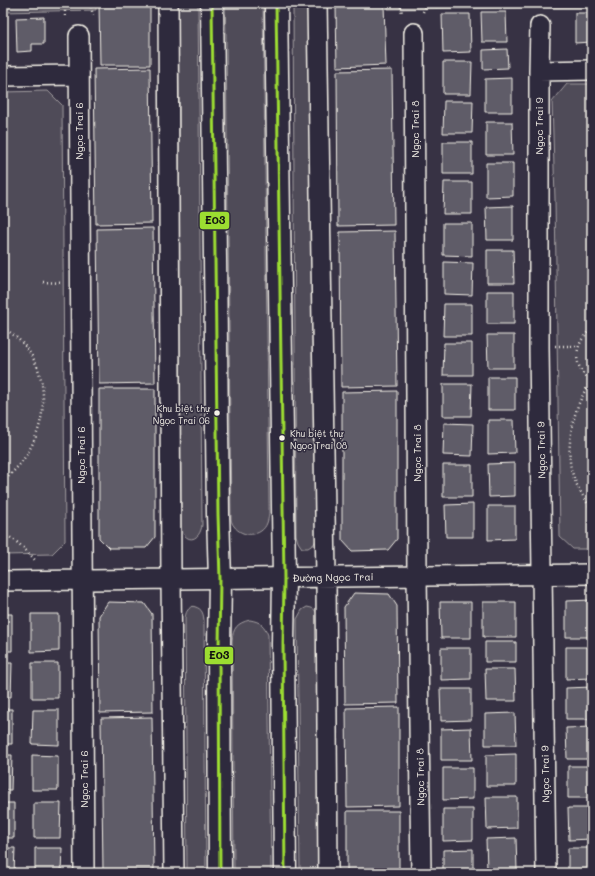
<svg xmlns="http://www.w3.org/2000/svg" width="595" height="876" viewBox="0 0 595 876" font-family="Mali,sans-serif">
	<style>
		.green { fill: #504b59; stroke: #a29ea0 }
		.building { fill: #5f5c67; stroke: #f4f1e8 }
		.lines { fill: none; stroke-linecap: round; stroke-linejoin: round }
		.minor-casing { stroke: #f4f1e8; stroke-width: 22 }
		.secondary-casing { stroke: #f4f1e8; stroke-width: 25 }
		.path { stroke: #f4f1e8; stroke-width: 2.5; stroke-dasharray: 1 3; stroke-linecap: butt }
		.minor { stroke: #2f2a3d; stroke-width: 19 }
		.secondary { stroke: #2f2a3d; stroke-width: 22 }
		.bus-1-casing { stroke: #2f2a3d; stroke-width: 6 }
		.bus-1 { stroke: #9cdd31; stroke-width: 3 }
		.bus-dot { fill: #f4f1e8; stroke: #2f2a3d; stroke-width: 1.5 }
		.labels { text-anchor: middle; stroke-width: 3; stroke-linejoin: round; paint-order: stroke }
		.bus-label { font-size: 9px; fill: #f4f1e8; stroke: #2f2a3d; text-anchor: end }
		.street-label { font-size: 10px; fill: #f4f1e8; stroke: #2f2a3d }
		.line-badge { stroke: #2f2a3d; stroke-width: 1.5 }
		.pale-badge-label { font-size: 11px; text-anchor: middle; font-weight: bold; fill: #111 }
	</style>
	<rect width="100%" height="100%" fill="#373244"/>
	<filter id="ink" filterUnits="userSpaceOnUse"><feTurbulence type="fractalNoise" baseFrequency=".025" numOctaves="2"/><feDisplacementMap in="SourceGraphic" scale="8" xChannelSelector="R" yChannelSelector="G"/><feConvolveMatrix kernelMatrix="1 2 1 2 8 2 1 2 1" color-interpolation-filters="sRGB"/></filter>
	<g filter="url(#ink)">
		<path class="green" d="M3,3h93v7l-93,2z
			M178,3h20l1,93 3,429c-2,15 -15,20 -21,4l-2,-436z
			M225,3h38l6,494c0,8 1,18 -2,26 -5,14 -25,15 -33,3 -2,-2 -2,-4 -3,-6l-5,-484z
			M293,3h18l5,536 -2,5 -6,4h-6l-4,-6 -2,-7z
			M351,3h241v4l-204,2v-5h-37z
			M567,84h25v465h-19l-13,-12 -5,-338 -3,-97z
			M48,91l14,14 3,436 -13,13 -49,1v-463z
			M192,606c9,2 11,5 12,14l2,253h-19l-2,-255c1,-6 2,-8 7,-12z
			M307,607c6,1 8,2 10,7l2,259h-19l-3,-254 5,-9z
			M250,620c11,2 14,5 18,15l3,238h-37l-2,-232c1,-13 5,-18 18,-21z"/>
		<path class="building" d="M99,3h51v62h-50z
			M384,5l2,60 -49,2 -1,-61z
			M481,12h25l1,30h-25z
			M575,13h17v29l-17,1z
			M442,14h28l1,38 -28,1z
			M44,17v27h-12v7l-15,1 -1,-34z
			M3,18l2,35h-2z
			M507,49l1,19 -25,1v-19z
			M443,62h29l-1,32h-28z
			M150,68l2,155 -56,1 -2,-155z
			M392,70l2,155 -56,1 -1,-155z
			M512,78v34h-27v-33z
			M444,101h29l-1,32h-29z
			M486,122h26l1,33h-27z
			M443,142h29v32h-29z
			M486,163h27v33l-27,1z
			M444,182h28v32h-29z
			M513,206v34h-26l-1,-33z
			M443,223h29v33l-29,-1z
			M153,228l2,155 -56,1 -2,-155z
			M395,231l2,155 -56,1 -1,-155z
			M487,250h26l1,33h-27z
			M444,262l29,1 -1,32 -28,-1z
			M487,291h27v33h-27z
			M444,304h28v32h-29z
			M487,335h27v33h-26z
			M444,343h28v32h-29z
			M488,377h27v33h-27z
			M443,384h29l-1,32h-28z
			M99,389h56v148l-9,11h-37l-10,-10z
			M397,391v148l-9,11 -36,1 -10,-11v-148z
			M590,417h2v64z
			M488,420h26l1,33 -27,1z
			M444,423l29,1 -1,32 -29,-1z
			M515,463v33l-26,1 -1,-33z
			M443,465h29v32h-29z
			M473,504v33h-27l-1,-32z
			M488,506h27v33l-27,1z
			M354,593l35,1 8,12 1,97 -53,1 -1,-97z
			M592,600v37h-26v-36z
			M108,602l36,1 8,11 1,98 -53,1 -1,-97z
			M440,602h31v36h-30z
			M483,602h33v35h-33z
			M3,614h9v37h-9z
			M31,614h28v37l-28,1z
			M485,642h31v20h-31z
			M566,647h26v31l-26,1z
			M441,648h30v31l-30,1z
			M3,663h9l-1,34h-8z
			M32,663h26v35h-26z
			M485,669h30l1,32h-30z
			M592,687v32h-26v-31z
			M440,689h31v31l-30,1z
			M399,707v99l-52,1 -1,-99z
			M3,709h9v35h-9z
			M33,710h26v35l-27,-1z
			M515,713l1,32h-31v-31z
			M152,717l2,153h-51l-2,-152z
			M592,727v32h-25l-1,-31z
			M471,728l1,32h-31v-31z
			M516,754v32h-30v-31z
			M3,755h9l-1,35h-8z
			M32,755l26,1v34h-26z
			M568,766h24v32h-24z
			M443,768h30v31l-30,1z
			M486,797h31v31l-30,1z
			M3,803h11v35h-11z
			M34,803h27l-1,35h-26z
			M568,808h24v31l-23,1z
			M443,809h30v31l-30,1z
			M347,811h52v62h-52z
			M516,838l1,32h-30l-1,-31z
			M3,848h12l-1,25h-11z
			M35,848h27l-1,25h-26z
			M568,848h24v25h-24z
			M473,849v24h-30v-23z"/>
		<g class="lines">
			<g class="minor-casing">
				<path id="minor" d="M168,3l3,576 3,294
					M317,3l9,574 2,296
					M540,26l-1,45v276l7,526
					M414,33l3,543 4,297
					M79,36l5,837
					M539,71l53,-1
					M3,76l76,-1
					M3,581l589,-7"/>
			</g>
			<g class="secondary-casing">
				<path id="secondary" d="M212,3l6,511 2,65 -1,68 1,226
					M276,3l8,575 -1,66 2,229"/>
			</g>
			<path class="path" d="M57,3l8,3 3,-3
				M90,3l3,12
				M400,3l2,10
				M423,12l2,-5 1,-4
				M65,16v-10
				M43,282l20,1
				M3,328c46,26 50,84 24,126 -6,10 -15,19 -24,28
				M555,346h24
				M591,382c-3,4 -6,8 -8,13 -11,19 -18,59 -10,80 4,13 12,24 19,35
				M592,382c-5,-4 -10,-9 -12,-14 -7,-14 0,-31 12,-39
				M3,534c13,5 23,16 32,26"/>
			<use href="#minor" class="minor"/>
			<use href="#secondary" class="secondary"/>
			<g class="bus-1-casing">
				<path id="bus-1" d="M212,3l6,511 2,65 -1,68 1,226
					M276,3l8,575 -1,66 2,229"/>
			</g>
			<use href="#bus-1" class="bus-1"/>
		</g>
	</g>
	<g class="bus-dot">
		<circle cx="217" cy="413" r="3.5"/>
		<circle cx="282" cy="438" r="3.5"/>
	</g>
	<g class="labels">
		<g class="bus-label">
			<text x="210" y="412">Khu biệt thự<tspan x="210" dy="12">Ngọc Trai 06</tspan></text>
			<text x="290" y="437" text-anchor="start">Khu biệt thự<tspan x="290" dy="12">Ngọc Trai 08</tspan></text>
		</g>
		<g class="street-label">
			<text transform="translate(539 126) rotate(-90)" y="4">Ngọc Trai 9</text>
			<text transform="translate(415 129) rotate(-90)" y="4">Ngọc Trai 8</text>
			<text transform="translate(79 131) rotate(-90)" y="4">Ngọc Trai 6</text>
			<text transform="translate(541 450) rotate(-91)" y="4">Ngọc Trai 9</text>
			<text transform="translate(417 453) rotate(-90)" y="4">Ngọc Trai 8</text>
			<text transform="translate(81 455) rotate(-90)" y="4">Ngọc Trai 6</text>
			<text transform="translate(333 577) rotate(-1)" y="4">Đường Ngọc Trai</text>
			<text transform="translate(545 774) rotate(-91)" y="4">Ngọc Trai 9</text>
			<text transform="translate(420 777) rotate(-91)" y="4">Ngọc Trai 8</text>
			<text transform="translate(84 779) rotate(-90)" y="4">Ngọc Trai 6</text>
		</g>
	</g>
	<g class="line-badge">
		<rect x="199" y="211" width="31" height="19" rx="4" fill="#9cdd31"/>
		<rect x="204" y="646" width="30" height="19" rx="4" fill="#9cdd31"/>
	</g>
	<g class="pale-badge-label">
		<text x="215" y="224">E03</text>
		<text x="219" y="659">E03</text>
	</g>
	<rect width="595" height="876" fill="none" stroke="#2f2a3d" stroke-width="16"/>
	<rect x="8" y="8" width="579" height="860" fill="none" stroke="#f4f1e8" stroke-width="1.5" filter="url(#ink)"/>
</svg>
